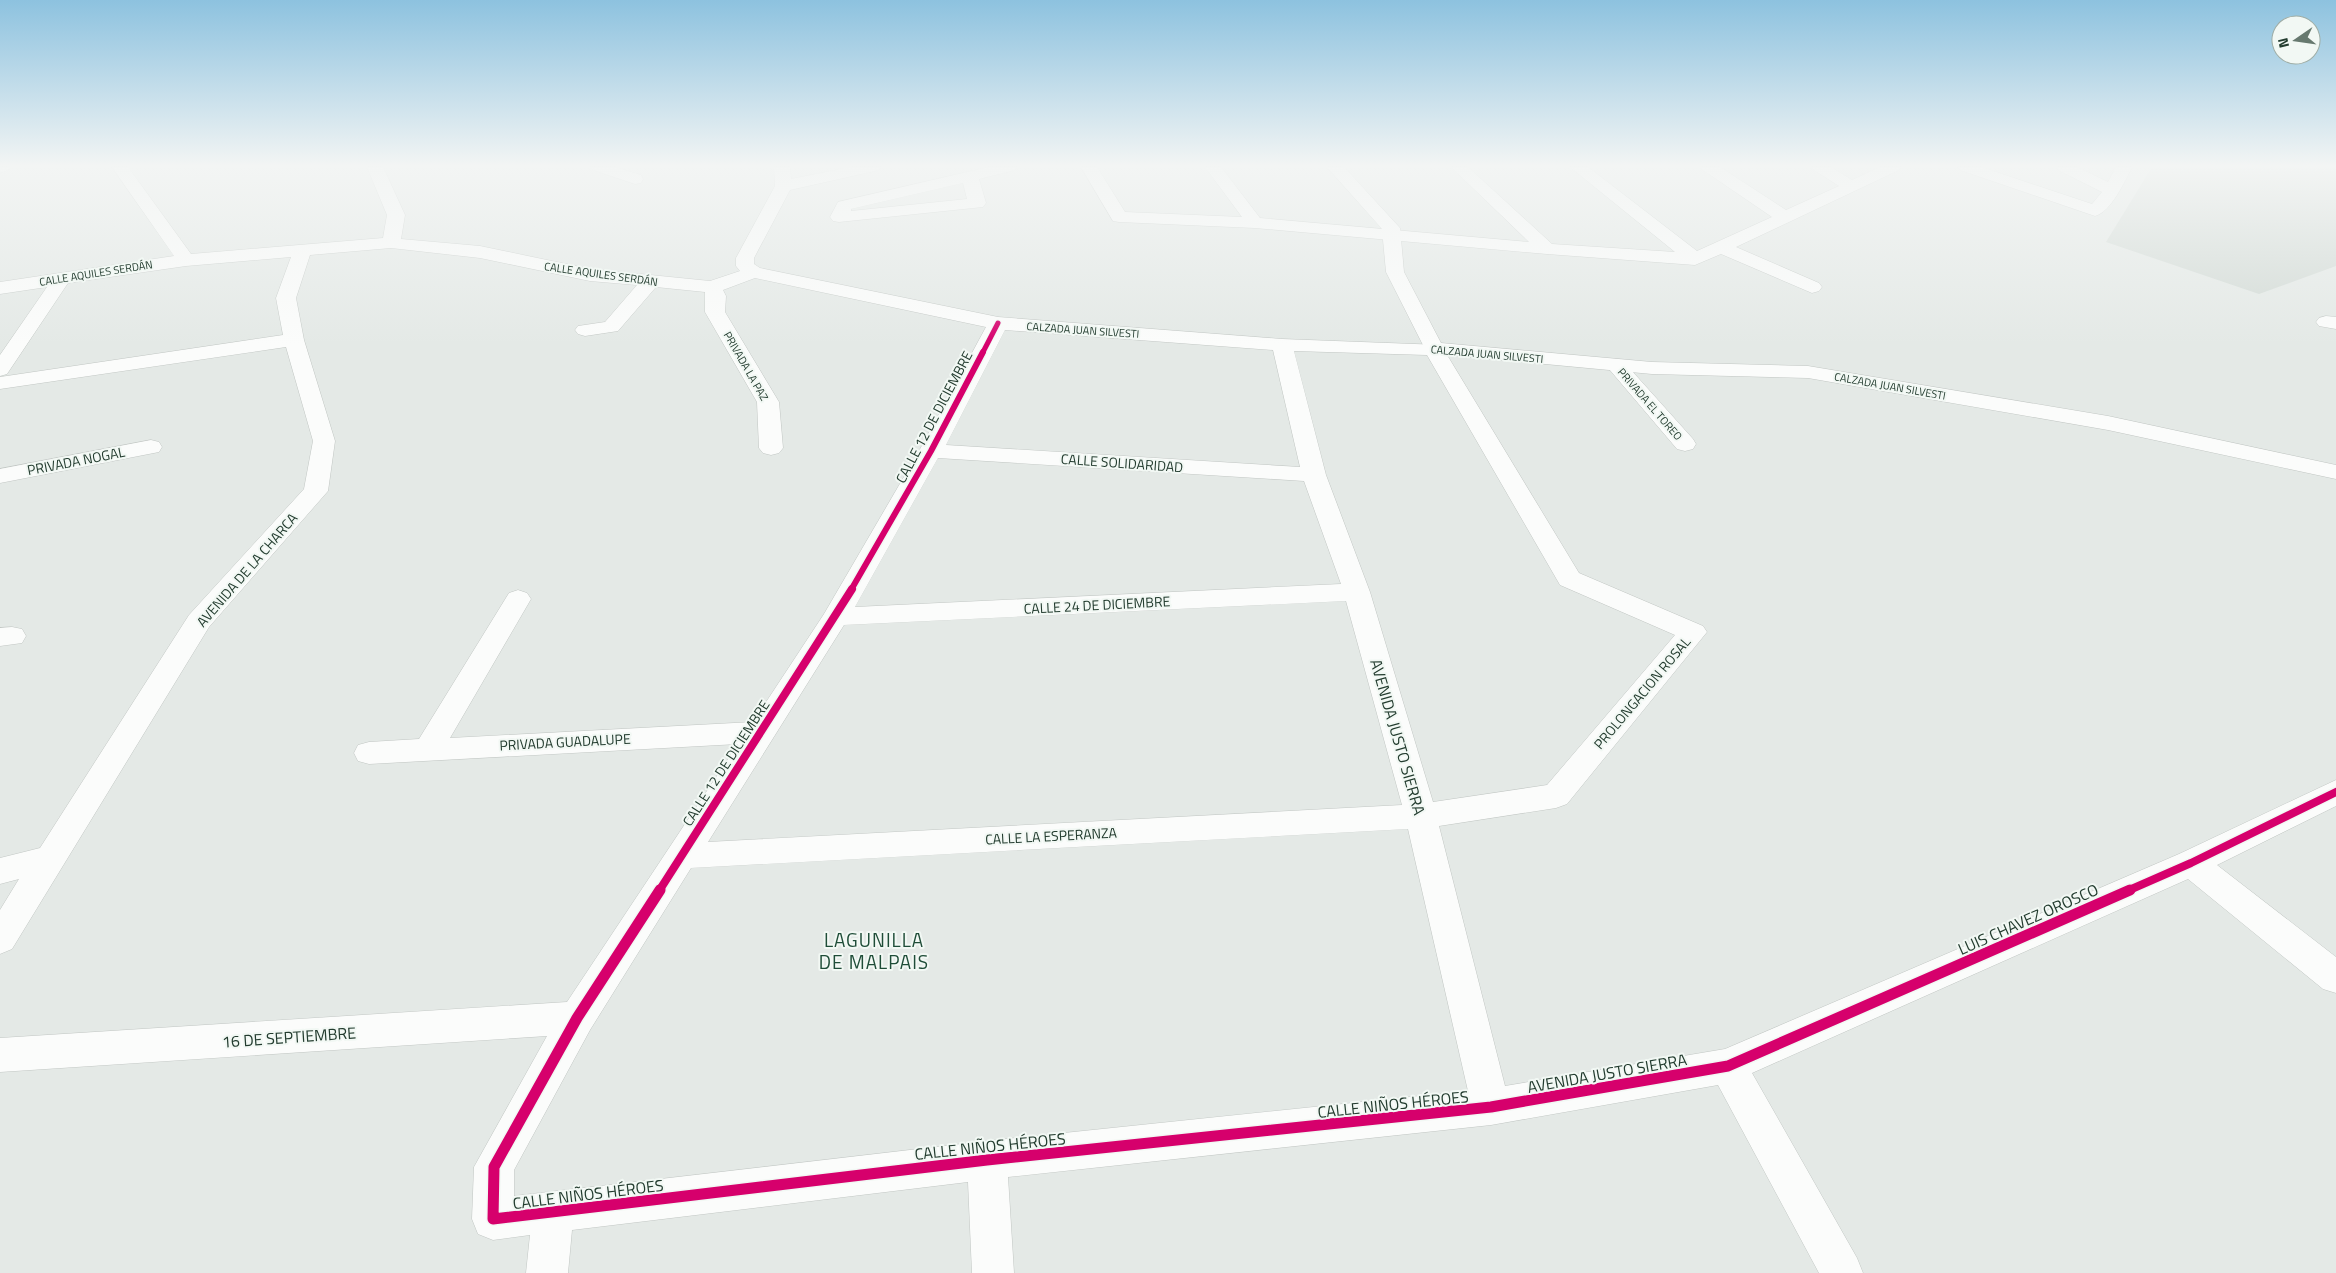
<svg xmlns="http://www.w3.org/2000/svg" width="2336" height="1273" viewBox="0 0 2336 1273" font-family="'Titillium Web',sans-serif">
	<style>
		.built { fill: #d2dad5 }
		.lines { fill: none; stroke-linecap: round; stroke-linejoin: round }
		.minor-casing { stroke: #c1c6c3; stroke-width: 1 }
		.tertiary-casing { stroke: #c1c6c3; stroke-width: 1 }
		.minor { fill: #fbfcfb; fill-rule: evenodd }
		.tertiary { fill: #fbfcfb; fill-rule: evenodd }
		.cycleway-far3-casing { stroke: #f2f8f4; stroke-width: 7 }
		.cycleway-far2-casing { stroke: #f2f8f4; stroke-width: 9 }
		.cycleway-far1-casing { stroke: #f2f8f4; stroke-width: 11 }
		.cycleway-casing { stroke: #f2f8f4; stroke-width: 14 }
		.cycleway-far3 { stroke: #d6006c; stroke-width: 5 }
		.cycleway-far2 { stroke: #d6006c; stroke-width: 6 }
		.cycleway-far1 { stroke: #d6006c; stroke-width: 8 }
		.cycleway { stroke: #d6006c; stroke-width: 11 }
		.labels { text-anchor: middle; stroke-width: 4; stroke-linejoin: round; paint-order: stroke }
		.far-street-label { font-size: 11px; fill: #233c2f; stroke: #f2f8f4 }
		.street-label { font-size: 14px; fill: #233c2f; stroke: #f2f8f4 }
		.near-street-label { font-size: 16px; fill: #233c2f; stroke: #f2f8f4 }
		.near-quarter-label { font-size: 19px; letter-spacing: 1px; fill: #1f4d38; stroke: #f2f8f4 }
	</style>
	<rect width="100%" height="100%" fill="#e4e9e6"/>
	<path class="built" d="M2152,167h184v99l-77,28 -153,-52z"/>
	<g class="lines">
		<g class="minor-casing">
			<path id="minor" d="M0,167h10l-2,3 -8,3z
				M112,167h16l63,87 192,-16 4,-23 -20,-48h16l22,48 -4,24 79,7 110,23 120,12 30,-10 -4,-5v-8l39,-72 -1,-19h16l1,12 60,-12h30l-2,3 -89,20 -36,68v6l6,4 238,49 284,22 159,6 138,228 124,53 4,6 -140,172 -11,4 -117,18 66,260 220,-37 454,-195 157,-74v26l-119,59 119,92v36l-13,-4 -135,-110 -436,194 105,185 6,15h-44l-101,-188 -227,40 -483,52 6,96h-42l-4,-91 -396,48 -4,43h-42l4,-38 -37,5 -15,-6 -6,-15 2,-52 73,-131 -547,36v-34l567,-36 171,-258 -369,20 -11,-3 -4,-8 4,-8 11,-3 50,-3 90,-146 9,-3 9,3 4,6 -81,139 303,-16 71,-108 95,-163 67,-124 -231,-49 -32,12 3,6 -1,16 54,90 4,46 -4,5 -8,2 -8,-2 -4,-5 -2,-46 -52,-90v-20l-49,-5 -38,44 -33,5 -7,-2 -3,-4 3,-4 27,-4 32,-37 -47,-4 -110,-23 -89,-10 -81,7 -14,43 8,42 31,101 -7,50 -119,136 -197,322 -12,5v-44l19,-31 -19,5v-26l40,-10 149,-233 115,-126 9,-48 -27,-94 -286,42v-12l283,-42 -7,-37 15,-41 -105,9 -118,17 -61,91 -7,2v-21l47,-68 -47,7v-12l174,-26zM1005,330l268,20 27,117 -354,-22zM1294,351l133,4 133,230 115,50 -128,150 -114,17 -63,-210 -44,-117zM938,458l366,23 37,103 -486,23zM1346,601l56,204 -694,37 136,-217zM1408,829l60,262 -481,50 -473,55v-26l76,-140 101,-162z
				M591,167h24l26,8 2,4 -2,4 -6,1 -42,-14z
				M989,167h28l-2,3 -36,9 7,24 -3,4 -144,15 -6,-1 -3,-4 8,-15zM963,183l4,16 -116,12v-2z
				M1081,167h16l28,45 117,5 -37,-50h16l39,51 269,24 -78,-75h17l84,77 123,8 -105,-85h18l109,84 75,-34 -69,-47 -2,-3h19l66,43 53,-24 -25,-16 -2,-3h19l21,13 28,-13h21l-2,3 -163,77 83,36 3,4 -3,4 -7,2 -91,-39 -26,11 -148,-11 -292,-26 -136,-6 -6,-1z
				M1958,167h23l111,37 10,-12 -44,-22 -2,-3h21l31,15 8,-15h16c-7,14 -21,45 -37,49l-135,-46z
				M2326,316l10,1v12l-17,-3 -3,-4 3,-4z
				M1616,359l7,2 70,78 3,5 -3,5 -8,2 -8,-2 -68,-80 -4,-4 4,-4z
				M151,440l8,2 3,5 -3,5 -159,31v-14z
				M12,627l10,2 4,7 -4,7 -22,3v-18z"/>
		</g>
		<g class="tertiary-casing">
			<path id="tertiary" d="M1327,167h17l56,61 4,44 37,71 211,19 156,4 300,50 228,49v14l-228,-49 -300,-52 -156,-4 -225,-21 -41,-81 -4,-43z"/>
		</g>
		<use href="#minor" class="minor"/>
		<use href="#tertiary" class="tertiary"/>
		<g class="cycleway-far3-casing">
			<path id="cycleway-far3" d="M982,354l16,-31"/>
		</g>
		<g class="cycleway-far2-casing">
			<path id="cycleway-far2" d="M851,590l80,-139 52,-99"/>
		</g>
		<g class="cycleway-far1-casing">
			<path id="cycleway-far1" d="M659,891l193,-302
				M2127,891l64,-28 145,-71"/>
		</g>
		<g class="cycleway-casing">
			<path id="cycleway" d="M660,890l-83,128 -83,149 -1,52 494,-59 504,-53 237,-41 402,-176"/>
		</g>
		<use href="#cycleway-far3" class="cycleway-far3"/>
		<use href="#cycleway-far2" class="cycleway-far2"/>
		<use href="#cycleway-far1" class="cycleway-far1"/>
		<use href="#cycleway" class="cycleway"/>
	</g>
	<linearGradient id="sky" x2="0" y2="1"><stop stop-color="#8dc2df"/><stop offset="0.48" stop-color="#f3f5f4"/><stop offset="1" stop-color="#f3f5f4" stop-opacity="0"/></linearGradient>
	<rect width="2336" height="345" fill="url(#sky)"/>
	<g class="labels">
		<g class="far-street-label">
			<text transform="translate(96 273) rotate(-9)" y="4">CALLE AQUILES SERDÁN</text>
			<text transform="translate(601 274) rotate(8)" y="4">CALLE AQUILES SERDÁN</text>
			<text transform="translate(1083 330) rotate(4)" y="4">CALZADA JUAN SILVESTI</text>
			<text transform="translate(1487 354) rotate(5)" y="4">CALZADA JUAN SILVESTI</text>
			<text transform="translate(746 366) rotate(60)" y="4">PRIVADA LA PAZ</text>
			<text transform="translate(1890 386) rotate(10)" y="4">CALZADA JUAN SILVESTI</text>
			<text transform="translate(1650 404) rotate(49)" y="4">PRIVADA EL TOREO</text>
		</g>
		<g class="street-label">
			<text transform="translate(934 417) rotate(-62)" y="5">CALLE 12 DE DICIEMBRE</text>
			<text transform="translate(76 461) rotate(-11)" y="5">PRIVADA NOGAL</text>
			<text transform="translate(1122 463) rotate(4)" y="5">CALLE SOLIDARIDAD</text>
			<text transform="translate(247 570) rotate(-49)" y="5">AVENIDA DE LA CHARCA</text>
			<text transform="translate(1097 605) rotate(-3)" y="5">CALLE 24 DE DICIEMBRE</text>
			<text transform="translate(1642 693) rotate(-50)" y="5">PROLONGACION ROSAL</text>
			<text transform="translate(565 742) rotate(-3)" y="5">PRIVADA GUADALUPE</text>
			<text transform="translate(726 763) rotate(-57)" y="5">CALLE 12 DE DICIEMBRE</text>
			<text transform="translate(1051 836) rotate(-3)" y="5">CALLE LA ESPERANZA</text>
		</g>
		<g class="near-street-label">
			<text transform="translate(1398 737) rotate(74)" y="6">AVENIDA JUSTO SIERRA</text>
			<text transform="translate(2028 919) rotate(-24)" y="6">LUIS CHAVEZ OROSCO</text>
			<text transform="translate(289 1037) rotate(-4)" y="6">16 DE SEPTIEMBRE</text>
			<text transform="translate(1607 1073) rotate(-10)" y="6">AVENIDA JUSTO SIERRA</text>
			<text transform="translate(1393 1104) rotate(-6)" y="6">CALLE NIÑOS HÉROES</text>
			<text transform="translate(990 1146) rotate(-6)" y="6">CALLE NIÑOS HÉROES</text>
			<text transform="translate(588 1194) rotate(-7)" y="6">CALLE NIÑOS HÉROES</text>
		</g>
		<g class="near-quarter-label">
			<text x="874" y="947">LAGUNILLA<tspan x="874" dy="22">DE MALPAIS</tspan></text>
		</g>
	</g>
	<g transform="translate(2296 40) rotate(257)"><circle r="24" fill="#f2f8f4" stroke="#9fada5"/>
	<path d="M0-4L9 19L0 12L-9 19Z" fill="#67796f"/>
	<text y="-8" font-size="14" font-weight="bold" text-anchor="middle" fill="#233c2f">N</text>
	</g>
</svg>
